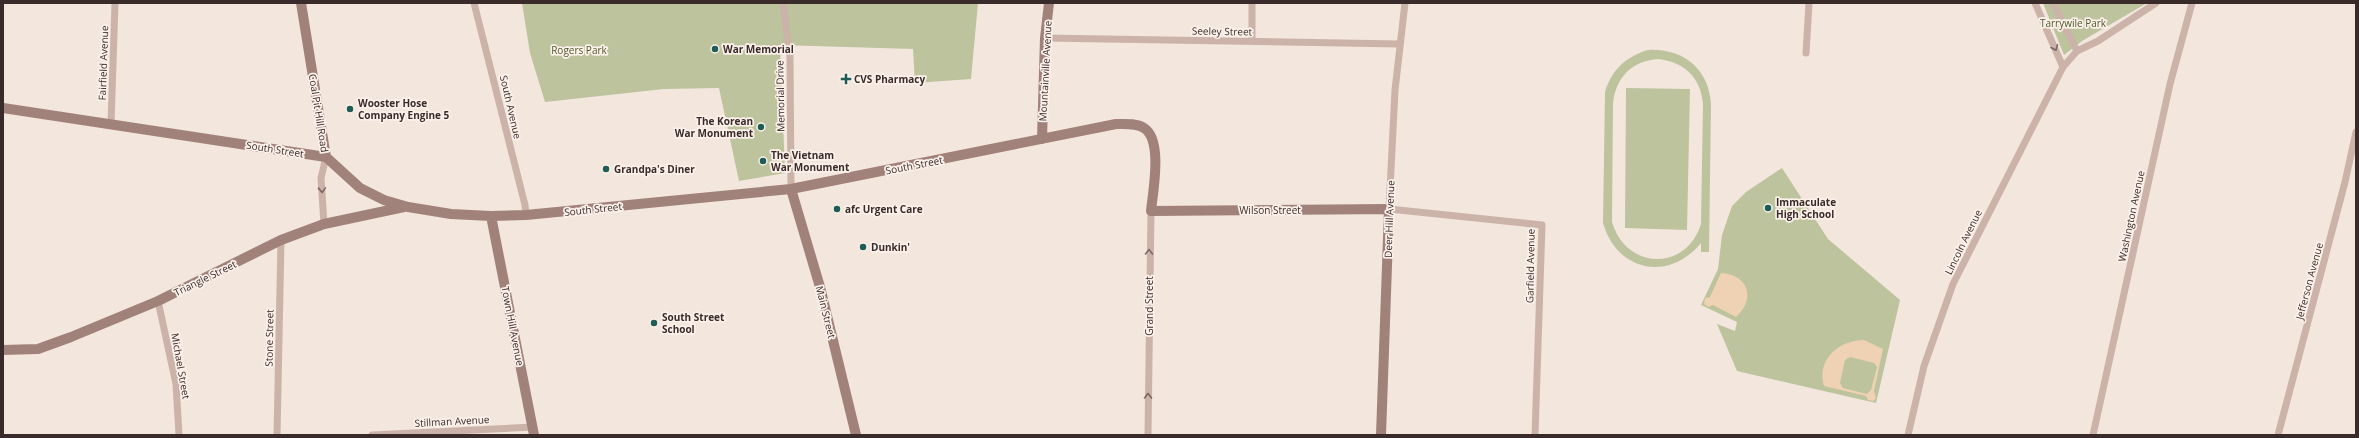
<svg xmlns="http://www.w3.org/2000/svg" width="2359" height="438" viewBox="0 0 2359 438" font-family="'Open Sans',sans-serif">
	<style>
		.green { fill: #bcc39d; fill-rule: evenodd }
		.sand { fill: #efd2b3; fill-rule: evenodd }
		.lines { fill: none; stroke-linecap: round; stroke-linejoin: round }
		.street { stroke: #ccb3a9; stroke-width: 7 }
		.secondary { stroke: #a0827a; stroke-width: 10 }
		.oneway { stroke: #7b6863 }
		.poi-dot { fill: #1d5c57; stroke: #fbf1ea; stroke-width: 1.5 }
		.labels { text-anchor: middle; stroke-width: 3.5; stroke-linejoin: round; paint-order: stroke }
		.park-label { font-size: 10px; fill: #4f582c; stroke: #fbf1ea }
		.street-label { font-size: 10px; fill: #392b29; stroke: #fbf1ea }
		.poi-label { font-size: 10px; font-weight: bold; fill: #392b29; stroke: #fbf1ea; text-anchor: start }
	</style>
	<rect width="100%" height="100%" fill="#f3e6dd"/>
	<path class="green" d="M522,3h456l-7,76 -56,4 -2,-34 -133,-4 5,128 -46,8 -20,-93 -55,1 -119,13 -15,-49z
		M2043,3h104l-65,38 -18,14z
		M1648,50c35,-2 61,19 63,54l-2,148h-8v-9c-32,39 -84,29 -98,-20l2,-131c7,-23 21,-35 43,-42zM1658,59c27,3 43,19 45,45l-2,120c-15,48 -75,46 -89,-2l1,-119c3,-26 19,-42 45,-44z
		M1626,88l64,1 -3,141 -62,-2z
		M1782,168l46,71 72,61 -24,103 -139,-32 -20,-47 18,7 2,-9 -36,-17 17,-36 4,-34 10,-29 14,-14z"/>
	<path class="sand" d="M1721,273c28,2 35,26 15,44l-23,-12 -5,2 -4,-3 1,-6 5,-1z
		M1864,340l19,9 -9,42 2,7 -3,3 -5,-1 -2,-4 -42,-10c-8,-26 15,-46 40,-46zM1850,357l24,6 3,4 -6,23 -4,4 -24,-6 -3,-5 5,-23z"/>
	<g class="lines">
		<path class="street" d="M474,3l51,202 1,10
			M783,3l7,54 1,132
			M1405,3l-10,87 -6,119 153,16 -7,210
			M2035,3l28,64
			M2053,3l24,48
			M1045,38l355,6
			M1252,41v-38
			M1806,53l3,-50
			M111,124l4,-121
			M324,224l-3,-46 5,-21
			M158,301l18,83 3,51
			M277,435l4,-195
			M372,435l161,-8
			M1148,435l3,-224
			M1908,435l16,-69 29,-82 110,-217 14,-16 21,-10 58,-38
			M2093,435l77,-351 22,-81
			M2278,435l67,-253 11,-50"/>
		<path class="secondary" d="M301,3l25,154
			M3,108l323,49 34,31 24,12 24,7 43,7 40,2 35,-1 265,-26 325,-65c9,0 20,-1 28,4 19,12 9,63 7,83l238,-2 -8,226
			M1042,139l3,-101 4,-35
			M791,189l29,98 36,148
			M491,216l43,219
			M3,350l35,-1 33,-12 87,-36 123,-61 43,-16 80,-17"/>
	</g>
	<defs><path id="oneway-chevron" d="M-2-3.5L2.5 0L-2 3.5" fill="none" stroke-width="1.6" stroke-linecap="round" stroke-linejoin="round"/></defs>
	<g class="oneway">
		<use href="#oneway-chevron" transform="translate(2055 48) rotate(67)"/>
		<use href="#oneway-chevron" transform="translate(322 190) rotate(88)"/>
		<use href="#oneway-chevron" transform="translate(1149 252) rotate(-90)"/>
		<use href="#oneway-chevron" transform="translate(1148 396) rotate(-90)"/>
	</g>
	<g class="poi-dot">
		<circle cx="715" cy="49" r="4"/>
		<path d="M844 73h4v4h4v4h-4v4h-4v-4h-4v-4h4z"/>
		<circle cx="350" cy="109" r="4"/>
		<circle cx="761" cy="127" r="4"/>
		<circle cx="763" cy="161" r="4"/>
		<circle cx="606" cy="169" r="4"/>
		<circle cx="1768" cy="208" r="4"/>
		<circle cx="837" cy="209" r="4"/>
		<circle cx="863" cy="247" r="4"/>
		<circle cx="654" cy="323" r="4"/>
	</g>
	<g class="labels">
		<g class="park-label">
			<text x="2073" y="27">Tarrywile Park</text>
			<text x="579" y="54">Rogers Park</text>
		</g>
		<g class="street-label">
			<text transform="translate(1222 31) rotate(1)" y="4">Seeley Street</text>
			<text transform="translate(103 63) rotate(-88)" y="4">Fairfield Avenue</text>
			<text transform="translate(1045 71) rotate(-87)" y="4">Mountainville Avenue</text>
			<text transform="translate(780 96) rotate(-91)" y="4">Memorial Drive</text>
			<text transform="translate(511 107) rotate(77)" y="4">South Avenue</text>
			<text transform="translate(319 113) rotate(81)" y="4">Coal Pit Hill Road</text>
			<text transform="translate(275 149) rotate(9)" y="4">South Street</text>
			<text transform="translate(914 165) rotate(-11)" y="4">South Street</text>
			<text transform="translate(593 209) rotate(-6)" y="4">South Street</text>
			<text x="1270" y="214">Wilson Street</text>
			<text transform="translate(2131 216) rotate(-78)" y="4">Washington Avenue</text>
			<text transform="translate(1389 219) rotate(-88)" y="4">Deer Hill Avenue</text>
			<text transform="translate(1963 242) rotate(-64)" y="4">Lincoln Avenue</text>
			<text transform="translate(1530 266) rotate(-89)" y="4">Garfield Avenue</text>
			<text transform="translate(205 278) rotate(-26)" y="4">Triangle Street</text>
			<text transform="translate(2309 281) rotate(-75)" y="4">Jefferson Avenue</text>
			<text transform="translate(1149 306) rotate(-90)" y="4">Grand Street</text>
			<text transform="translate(826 312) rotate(76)" y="4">Main Street</text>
			<text transform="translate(513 326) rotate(79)" y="4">Town Hill Avenue</text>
			<text transform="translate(269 338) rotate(-89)" y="4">Stone Street</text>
			<text transform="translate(181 366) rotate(80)" y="4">Michael Street</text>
			<text transform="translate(452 421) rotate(-3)" y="4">Stillman Avenue</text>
		</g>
		<g class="poi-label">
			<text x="723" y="53">War Memorial</text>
			<text x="854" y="83">CVS Pharmacy</text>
			<text x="358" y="107">Wooster Hose<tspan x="358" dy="12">Company Engine 5</tspan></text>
			<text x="753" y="125" text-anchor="end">The Korean<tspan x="753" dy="12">War Monument</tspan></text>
			<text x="771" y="159">The Vietnam<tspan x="771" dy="12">War Monument</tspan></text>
			<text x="614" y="173">Grandpa's Diner</text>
			<text x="1776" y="206">Immaculate<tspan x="1776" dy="12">High School</tspan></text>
			<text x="845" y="213">afc Urgent Care</text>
			<text x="871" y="251">Dunkin'</text>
			<text x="662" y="321">South Street<tspan x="662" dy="12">School</tspan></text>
		</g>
	</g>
	<rect width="2359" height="438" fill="none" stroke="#392b29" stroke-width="8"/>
</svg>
